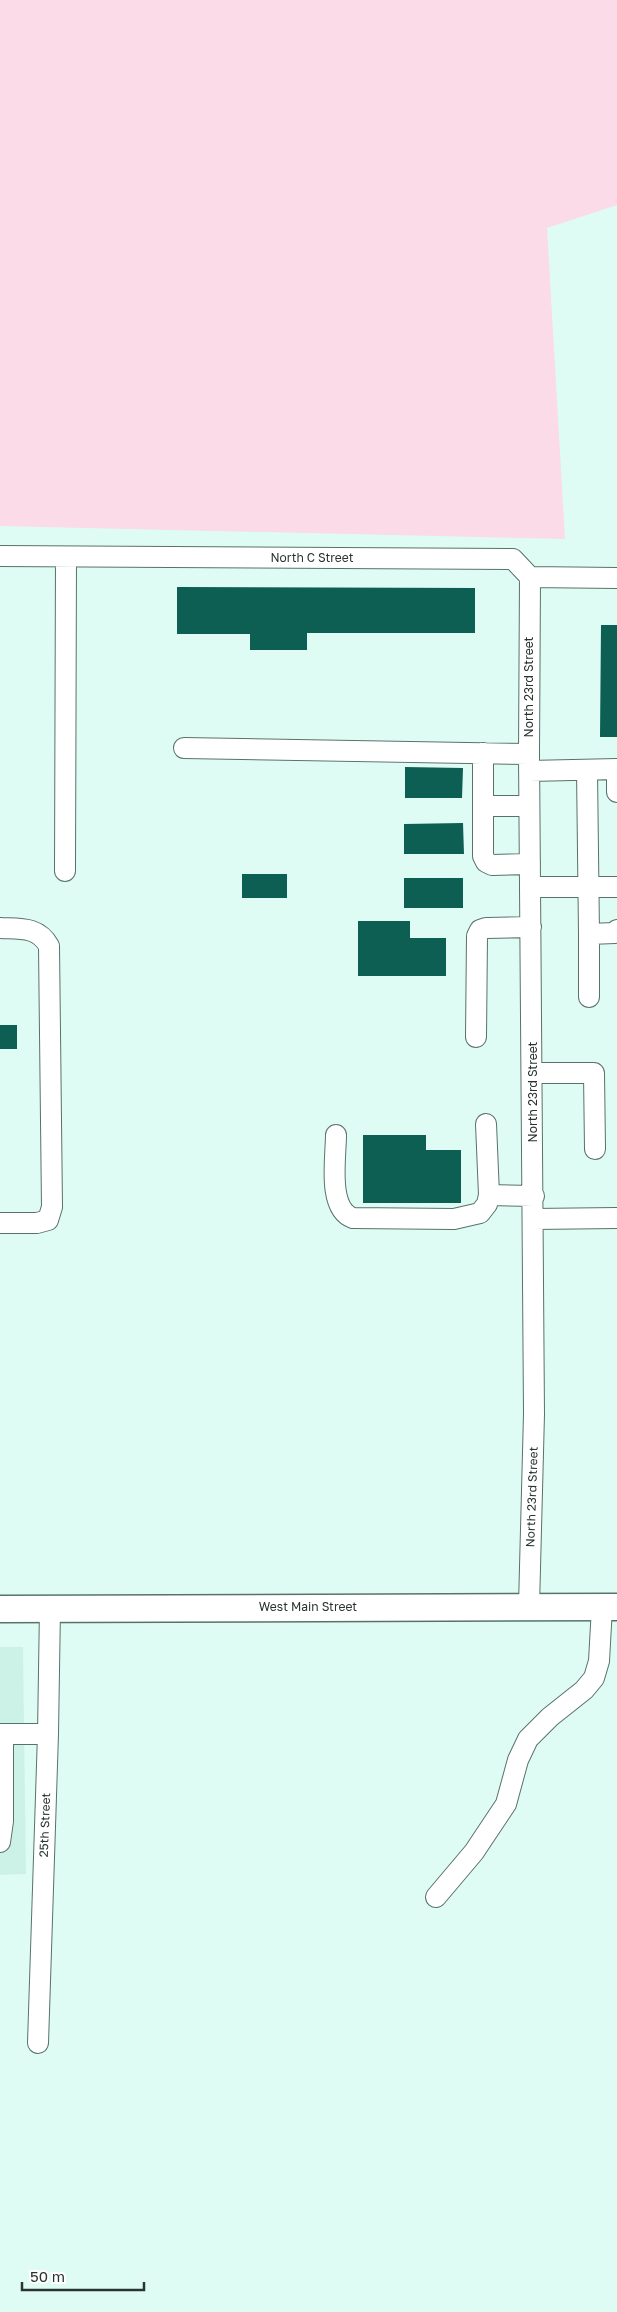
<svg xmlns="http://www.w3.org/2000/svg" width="617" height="2312" viewBox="0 0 617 2312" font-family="'Golos Text',sans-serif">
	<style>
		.built { fill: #ccf2e8 }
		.green { fill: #fadbe7 }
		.building { fill: #0c5f52 }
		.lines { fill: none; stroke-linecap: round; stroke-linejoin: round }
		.minor-casing { stroke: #58726b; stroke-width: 22 }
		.major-casing { stroke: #58726b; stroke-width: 29 }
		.minor { stroke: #fff; stroke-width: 20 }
		.major { stroke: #fff; stroke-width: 26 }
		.labels { text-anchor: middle; stroke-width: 5; stroke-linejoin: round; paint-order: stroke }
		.street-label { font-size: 12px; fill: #293431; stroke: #fff }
	</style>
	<rect width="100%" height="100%" fill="#dffcf4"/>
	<path class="built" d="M0,1647h23l3,227 -26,1z"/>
	<path class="green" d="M0,0h617v205l-70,23 18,311 -565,-13z"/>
	<path class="building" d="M177,587l298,1v45h-168v17h-57v-16h-73z
		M601,625h16v112h-17z
		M405,767l58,1 -1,30h-57z
		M463,823l1,31h-60v-30z
		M242,874h45v24h-45z
		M404,878h59v30h-59z
		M358,921h52v17h36v38h-88z
		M0,1025h17v24h-17z
		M363,1135h63v15h35v53h-98z"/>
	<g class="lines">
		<g class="minor-casing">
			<path id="minor" d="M0,556l513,3 17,18 87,1
				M184,748l345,6
				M483,753v103l3,6 6,3 38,-1
				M617,769v23
				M587,770l2,164
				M529,771l88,-2
				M483,806h46
				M65,871l1,-314
				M530,887h87
				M0,928c19,1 38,-2 49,18l3,261 -4,13 -11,3h-37
				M589,997v-63l26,-1 2,-3
				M476,1037l1,-101 3,-6 6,-2 45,-1
				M533,1073h61l1,76
				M336,1135c0,22 -9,74 17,83l101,1 26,-6 7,-9 2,-9 -3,-71
				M489,1195l45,1
				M533,1219l84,-1
				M529,1606l5,-192 -5,-660 1,-177
				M0,1734h3v87l-3,21
				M3,1734h45
				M436,1897l38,-45 32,-48 12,-44 10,-21 22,-22 34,-27 10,-12 5,-17 3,-54
				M38,2043l10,-309 2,-126"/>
		</g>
		<g class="major-casing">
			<path id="major" d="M0,1609l617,-2"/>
		</g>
		<use href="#minor" class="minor"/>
		<use href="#major" class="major"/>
	</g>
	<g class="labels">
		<g class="street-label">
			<text x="312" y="562">North C Street</text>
			<text transform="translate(529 687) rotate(-90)" y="4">North 23rd Street</text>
			<text transform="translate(533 1092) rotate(-90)" y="4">North 23rd Street</text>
			<text transform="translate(532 1497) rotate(-88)" y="4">North 23rd Street</text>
			<text x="308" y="1611">West Main Street</text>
			<text transform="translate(45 1825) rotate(-88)" y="4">25th Street</text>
		</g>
	</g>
	<path d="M22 2282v8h122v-8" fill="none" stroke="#293431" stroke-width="2.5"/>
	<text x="30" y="2282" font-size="15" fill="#293431" stroke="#ffffff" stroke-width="4" paint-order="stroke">50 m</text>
</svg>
